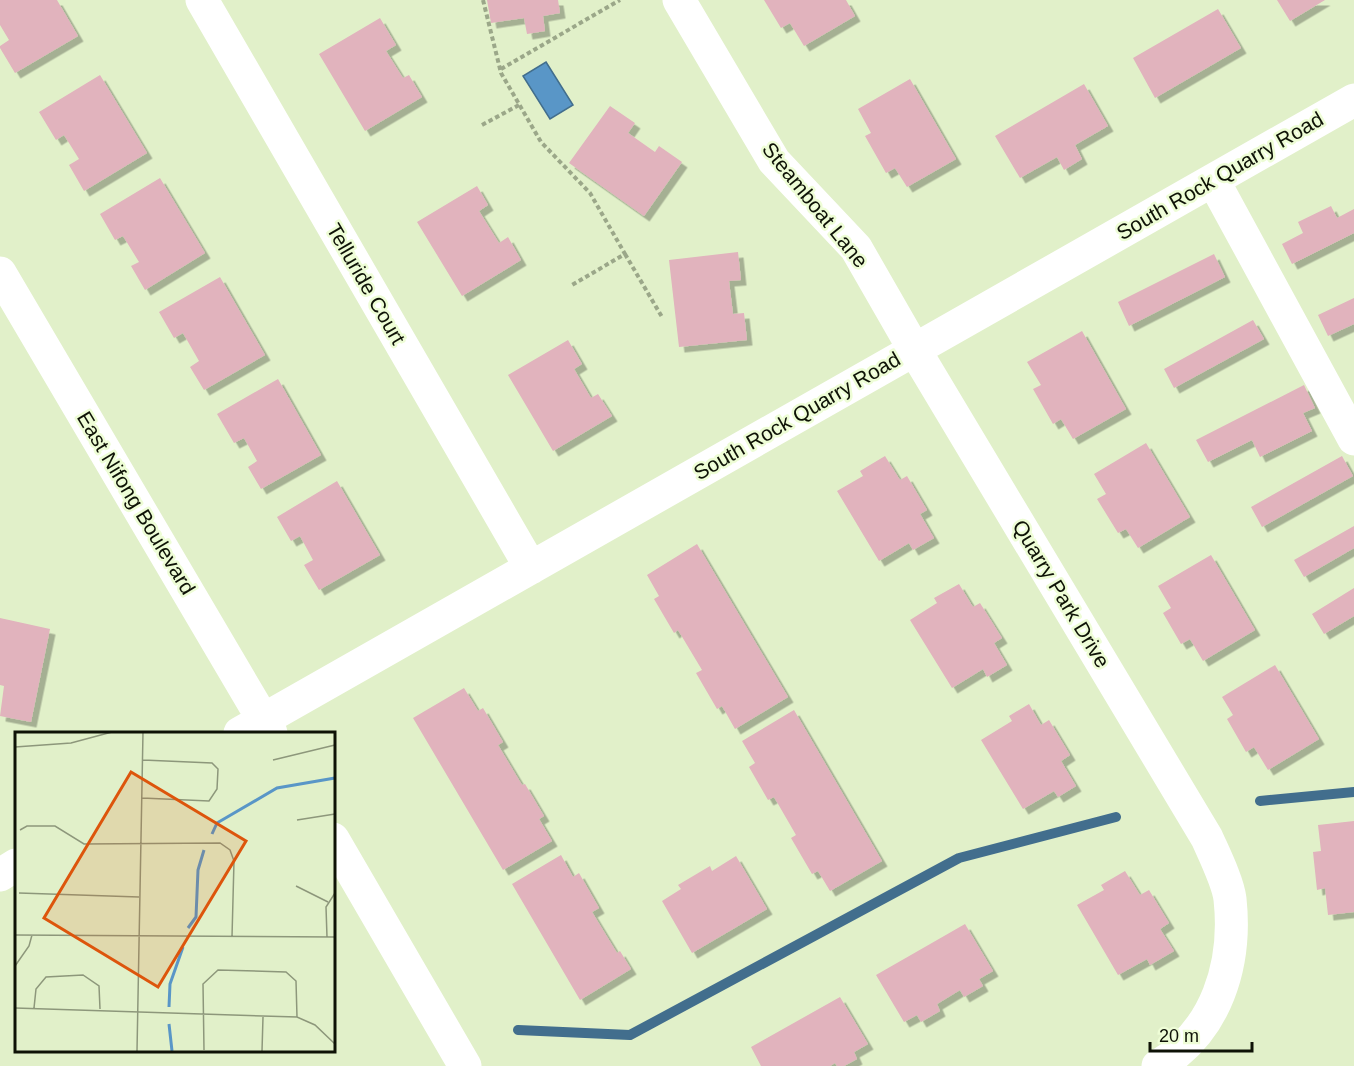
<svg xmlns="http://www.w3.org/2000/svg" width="1354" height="1066" viewBox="0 0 1354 1066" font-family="Arial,sans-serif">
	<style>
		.water { fill: #5996c7; stroke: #426e8d; stroke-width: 1.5 }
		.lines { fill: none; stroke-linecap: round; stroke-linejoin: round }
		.stream { stroke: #426e8d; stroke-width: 10 }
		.building { fill: #e1b3bd; filter: url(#shadow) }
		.path { stroke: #9ba789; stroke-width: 4; stroke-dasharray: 4.5 3; stroke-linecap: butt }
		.minor { stroke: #fff; stroke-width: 33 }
		.labels { text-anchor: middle; stroke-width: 5; stroke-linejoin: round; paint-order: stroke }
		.street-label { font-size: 21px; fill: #0e1206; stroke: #eefdd6 }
		.inset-river { fill: none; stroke: #5996c7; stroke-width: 3 }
		.inset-road { fill: none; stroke: #8d977b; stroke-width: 1.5 }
		.view { fill: #dd550c; fill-opacity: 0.15; stroke: #dd550c; stroke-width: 3 }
		.inset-edge { fill: none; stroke: #0e1206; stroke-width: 3 }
	</style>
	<defs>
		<filter id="shadow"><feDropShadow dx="5.5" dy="5.5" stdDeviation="0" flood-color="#0004"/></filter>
	</defs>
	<rect width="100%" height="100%" fill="#e1f0c9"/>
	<path class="water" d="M546,62l27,43 -23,14 -27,-43z"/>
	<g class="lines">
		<path class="stream" d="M1260,801l94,-9
			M518,1030l112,5 329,-177 157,-41"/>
	</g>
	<path class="building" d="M0,0h57l21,36 -63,37 -15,-25v-2l9,-6 -9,-15z
		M487,0h71l2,13 -17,3 2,15 -18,3 -3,-16 -33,5z
		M764,0h82l9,16 -51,30 -14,-23 -9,5z
		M1277,0h48l-35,21z
		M1218,9l23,39 -86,50 -22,-40z
		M380,18l16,27 -10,6 17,27 6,-3 13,22 -57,34 -46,-77z
		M100,75l47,78 -63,38 -15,-26 10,-6 -15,-24 -8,5 -17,-28z
		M910,79l46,80 -49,28 -12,-19 -9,5 -21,-37 6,-3 -13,-24z
		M1084,84l24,42 -33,19 7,14 -18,11 -7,-13 -37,21 -25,-42z
		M610,106l25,17 -7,10 27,19 4,-6 23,16 -38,54 -75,-53z
		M160,178l45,75 -60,37 -14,-24 8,-4 -16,-26 -8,4 -15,-26z
		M477,186l11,19 -9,6 20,32 9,-6 13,23 -59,36 -45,-74z
		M1331,206l6,12 17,-9v24l-62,31 -10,-20 21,-11 -5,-11z
		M738,252l3,28 -12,1 4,33 11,-1 3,27 -68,7 -10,-87z
		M1214,254l11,23 -96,49 -11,-24z
		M220,277l45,78 -61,35 -14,-23 9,-6 -16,-28 -9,5 -15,-26z
		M1354,298v26l-26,12 -10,-21z
		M1253,320l11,19 -90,49 -10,-19z
		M1082,331l44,78 -53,30 -12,-20 -8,5 -20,-35 8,-4 -14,-23z
		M568,340l14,24 -8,5 17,29 7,-4 14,22 -59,35 -45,-76z
		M278,379l43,76 -60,34 -13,-22 9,-6 -13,-23 -10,5 -17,-29z
		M1304,385l11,23 -12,5 9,18 -52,26 -8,-17 -44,22 -12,-22z
		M1146,443l44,74 -52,31 -12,-19 -8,4 -21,-34 9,-5 -12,-20z
		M885,456l15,24 7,-4 20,34 -7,4 14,24 -21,12 -4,-7 -30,18 -42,-70 26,-15 -3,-5z
		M1342,456l11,20 -91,51 -11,-20z
		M337,481l43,74 -61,35 -15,-25 9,-5 -13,-24 -9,5 -14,-24z
		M1354,526v22l-50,29 -10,-17z
		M697,544l91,153 -53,32 -13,-23 -5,3 -21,-36 6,-3 -24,-40 -4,3 -20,-34 5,-3 -12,-21z
		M1211,555l44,75 -52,31 -13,-22 -9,5 -18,-31 8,-5 -13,-22z
		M959,584l14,23 7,-4 22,35 -8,5 13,22 -20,12 -4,-8 -31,19 -42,-68 27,-17 -3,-5z
		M1354,588v28l-30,18 -12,-20z
		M0,618l50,11 -19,93 -31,-6 4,-30 -4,-1z
		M1275,665l44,74 -51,31 -14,-23 -8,5 -19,-33 6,-4 -11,-18z
		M464,688l14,23 5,-3 20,34 -5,3 24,40 3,-1 19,32 -5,3 13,22 -49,29 -90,-152z
		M1029,704l12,21 8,-5 21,35 -9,6 15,25 -18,11 -4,-6 -31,18 -42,-69 31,-19 -3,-5z
		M794,710l88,151 -52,30 -12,-20 -6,3 -21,-36 5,-3 -22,-38 -6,3 -19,-33 6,-4 -13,-22z
		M1354,821v91l-26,3 -3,-27 -8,2 -4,-38 8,-1 -3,-26z
		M561,855l12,22 6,-4 20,35 -7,4 25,41 3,-2 11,18 -51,31 -68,-116z
		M736,856l31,53 -75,44 -30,-52 19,-12 -3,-4 32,-19 2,5z
		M1125,871l15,24 9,-5 20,33 -9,6 14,22 -24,14 -3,-6 -29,16 -41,-70 27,-15 -3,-5z
		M965,924l28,47 -14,8 4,7 -19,11 -4,-7 -23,14 3,7 -19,11 -4,-7 -13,7 -28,-47z
		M840,997l28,47 -14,8 3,7 -13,7h-7l-2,-3 -5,3h-69l-10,-19z"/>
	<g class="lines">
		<path class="path" d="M483,0l18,73 40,69 49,51 35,61 -53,31
			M501,69l119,-69
			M482,125l37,-20
			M625,254l37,63"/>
		<path class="minor" d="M202,0l329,568
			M679,0l95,161 82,87 58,101 293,489c7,16 21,44 23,61 7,65 -13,132 -72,167
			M1213,180l141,259
			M0,273l271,460
			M240,733l1114,-633
			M333,839l132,227
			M0,875l16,-10"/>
	</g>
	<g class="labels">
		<g class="street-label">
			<text transform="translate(1220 176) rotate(-30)" y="7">South Rock Quarry Road</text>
			<text transform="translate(815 205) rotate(51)" y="7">Steamboat Lane</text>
			<text transform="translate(366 284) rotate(60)" y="7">Telluride Court</text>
			<text transform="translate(797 416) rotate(-30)" y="7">South Rock Quarry Road</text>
			<text transform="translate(136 503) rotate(59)" y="7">East Nifong Boulevard</text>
			<text transform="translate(1061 594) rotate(59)" y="7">Quarry Park Drive</text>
		</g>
	</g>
	<g transform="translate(15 732)">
		<rect width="320" height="320" fill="#e1f0c9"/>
		<path class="inset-river" d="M197,102l5,-11 60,-35 58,-10M173,196l8,-11 2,-47 6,-20M154,275l1,-23 13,-37M154,292l3,27"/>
		<path class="inset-road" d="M0,15l56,-4 41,-11M258,28l62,-15M127,66l67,3 8,-12 1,-20 -6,-6 -69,-3M282,88l38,-6M5,98l7,-4h28l29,18 136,-1 10,7 4,11 -2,76M281,154l32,16M4,161l120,4M0,203l320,2M312,205l-1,-30 9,-14M0,234l14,-20 3,-11M0,276l282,9 18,8 20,19M19,276l2,-19 10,-12 37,-2 16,11 1,23M189,318l-1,-66 15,-14 68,2 10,9 1,36M122,319l6,-319M247,319l1,-34"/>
		<path class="view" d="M116,40l115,69 -88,146 -114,-69z"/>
		<rect width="320" height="320" class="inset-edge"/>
	</g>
	<path d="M1150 1042v9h102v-9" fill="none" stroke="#0e1206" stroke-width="3"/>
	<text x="1159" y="1042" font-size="18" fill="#0e1206" stroke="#eefdd6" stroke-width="4.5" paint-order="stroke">20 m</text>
</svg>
